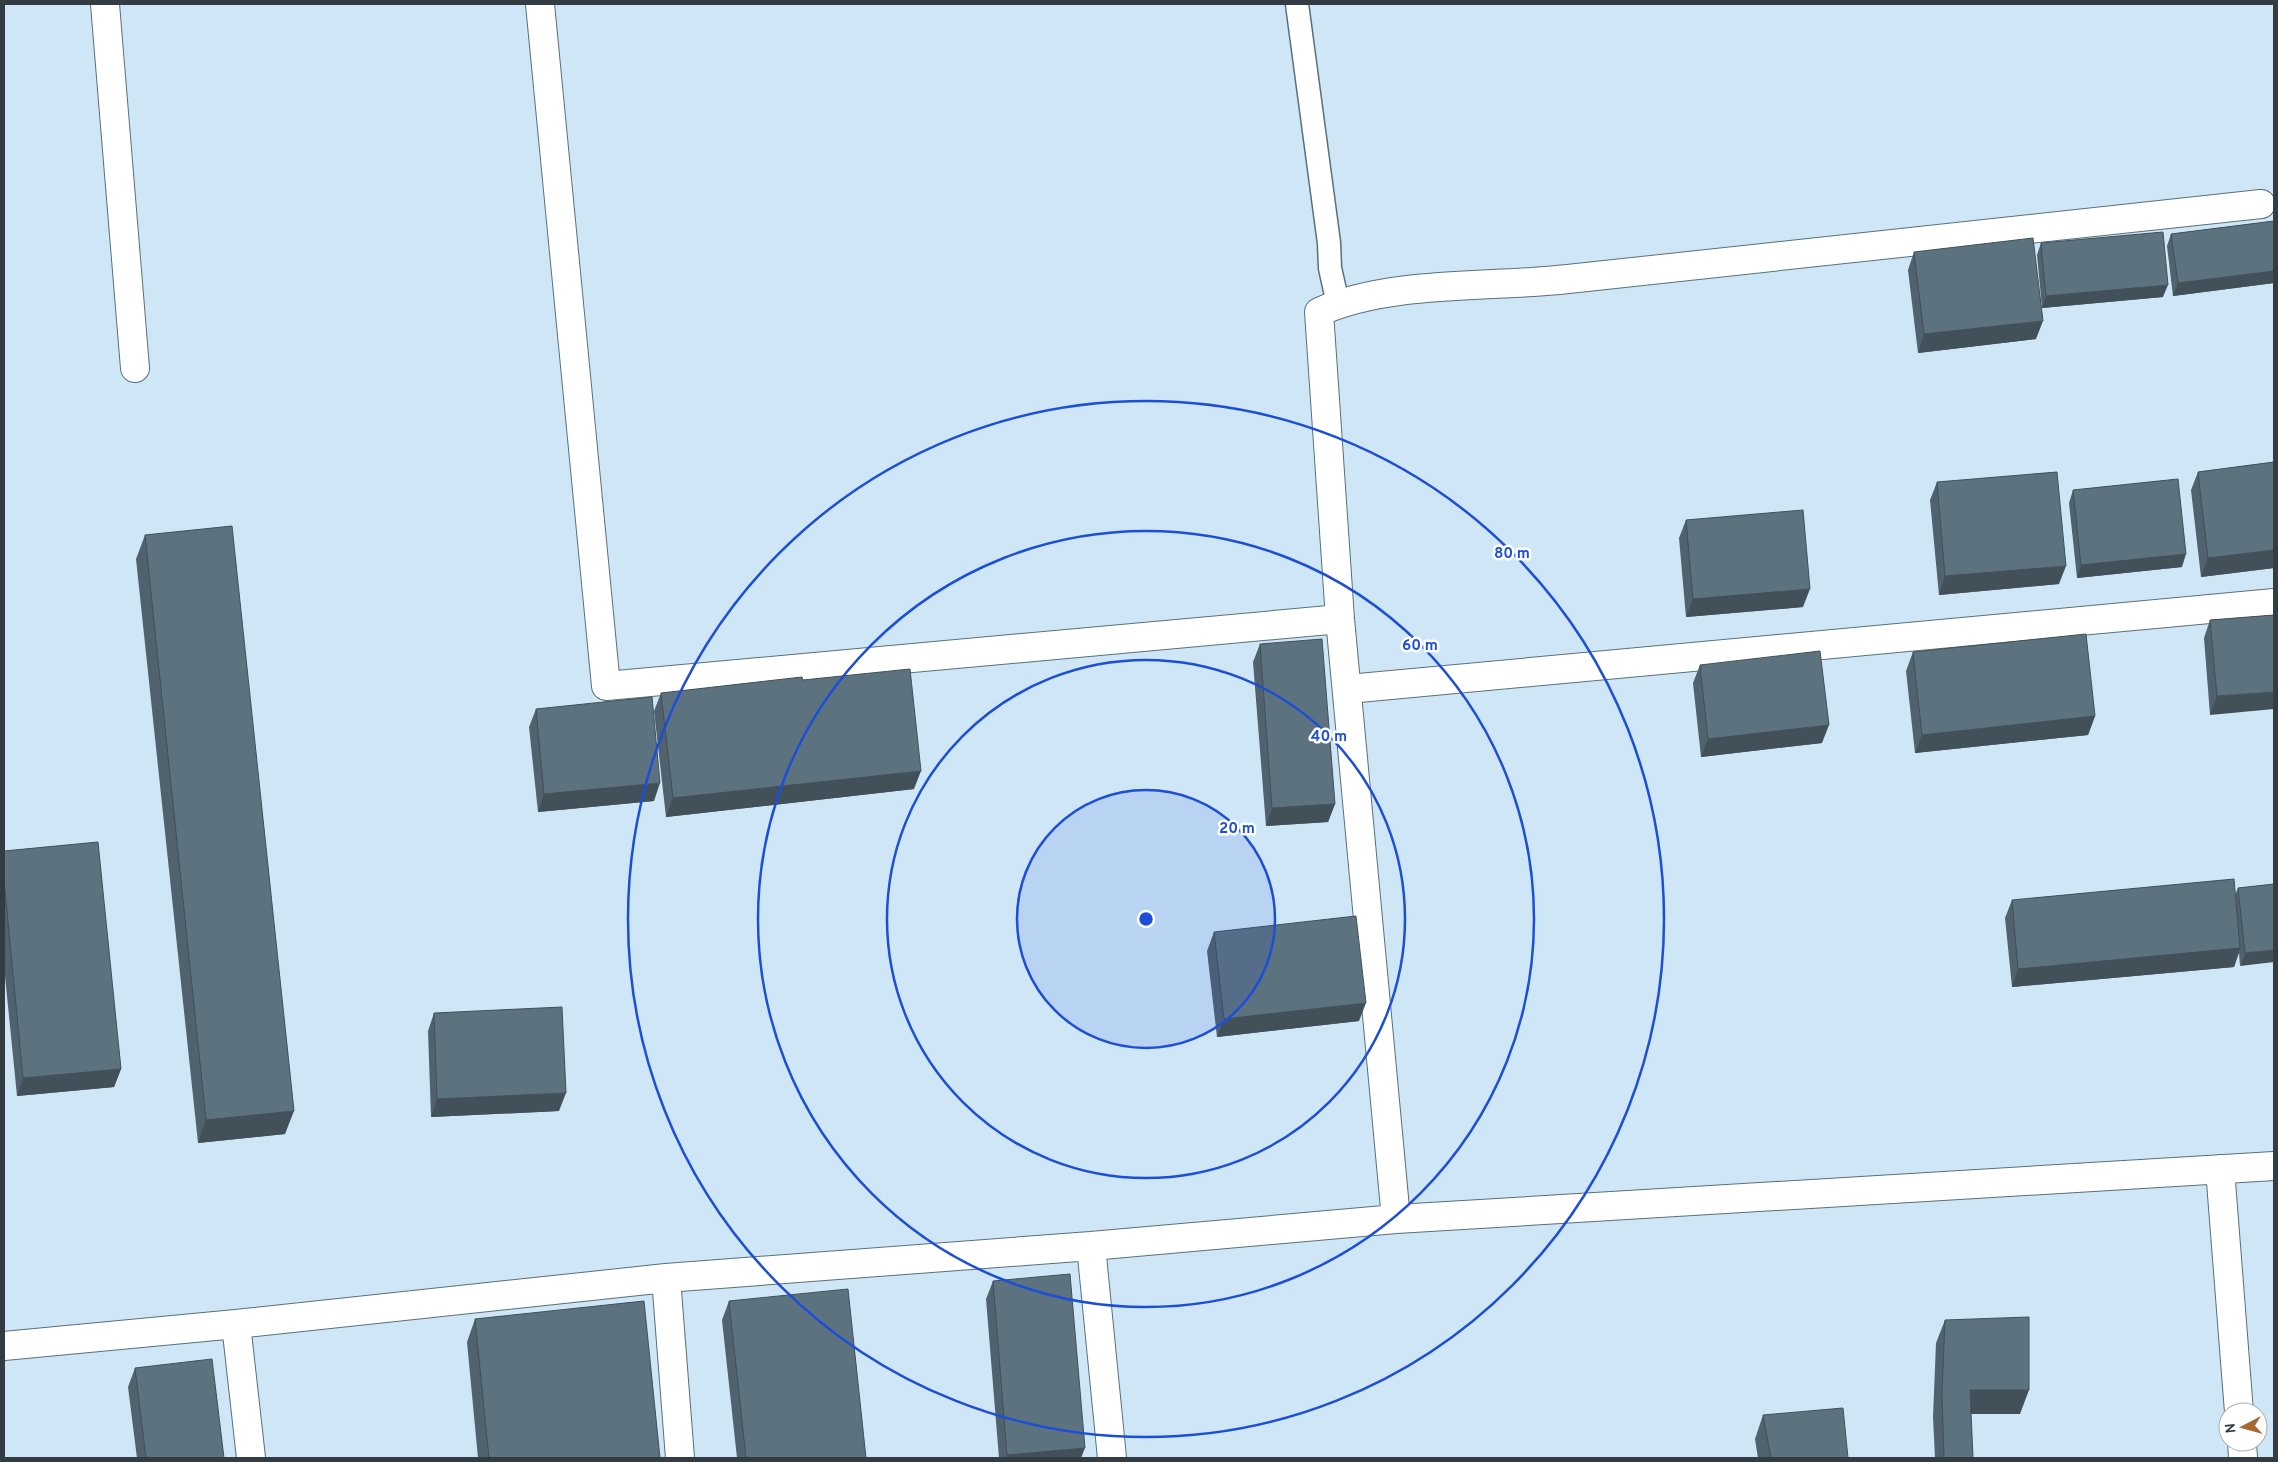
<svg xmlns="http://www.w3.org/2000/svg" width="2278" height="1462" viewBox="0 0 2278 1462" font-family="Overpass,sans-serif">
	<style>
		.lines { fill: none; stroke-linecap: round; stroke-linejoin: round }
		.lane-casing { stroke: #596f7c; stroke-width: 25 }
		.street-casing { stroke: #596f7c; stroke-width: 30 }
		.lane { stroke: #fff; stroke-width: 22 }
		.street { stroke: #fff; stroke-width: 28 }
		.wall { fill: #50626d }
		.shaded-wall { fill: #415059 }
		.building { fill: #5d727f; stroke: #415059 }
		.ring { fill: none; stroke: #1d4ed8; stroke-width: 2.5 }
		.centre { fill: #1d4ed8; stroke: #fff; stroke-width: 2.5 }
		.ring-label { font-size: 15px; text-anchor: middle; font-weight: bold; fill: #1d4ed8; stroke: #fff; stroke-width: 5; stroke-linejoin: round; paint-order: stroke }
	</style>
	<rect width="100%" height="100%" fill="#cee6f6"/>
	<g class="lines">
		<g class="lane-casing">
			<path id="lane" d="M1297,4l32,239 1,25 8,36"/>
		</g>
		<g class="street-casing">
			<path id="street" d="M105,4l30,364
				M540,4l66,682 734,-67
				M1348,689l926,-86
				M2220,1169l19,243
				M1396,1219l-56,-600 -21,-307c72,-32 171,-24 249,-33 231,-27 462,-51 693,-75
				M1091,1246l21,212
				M666,1278l14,180
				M236,1324l15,134
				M4,1346l232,-22 430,-46 425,-32 305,-27 878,-53
				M2242,1442l1,16"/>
		</g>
		<use href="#lane" class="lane"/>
		<use href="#street" class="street"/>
	</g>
	<path class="wall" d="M2274,221v62l-101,13 -6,-50 4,-12z
		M2041,243l122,54 -121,11 -5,-53z
		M1914,252l122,87 -118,14 -10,-83z
		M2274,462v106l-73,9 -10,-87 7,-18z
		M1937,482l122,102 -120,11 -9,-95z
		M2073,490l109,77 -105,11 -8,-75z
		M1686,520l117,87 -117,10 -7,-79z
		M145,535l140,599 -87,9 -62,-584z
		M2274,615l-64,100 -6,-77 6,-18z
		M1260,644l75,160 -7,18 -62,4 -13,-164z
		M1913,652l182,64 -7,19 -173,18 -9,-82z
		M1700,665l122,78 -121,14 -8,-74z
		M803,680l111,109 -248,28 -12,-106 7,-18z
		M536,709l118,92 -116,11 -9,-85z
		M4,851l117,218 -7,18 -97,9 -13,-130z
		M2274,884l-34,82 -1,-13 -5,14 -222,20 -7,-69 7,-18 223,-5 3,-7z
		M1214,932l145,89 -142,16 -10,-86z
		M434,1013l125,98 -128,6 -3,-86z
		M993,1281l88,177h-82l-13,-159z
		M729,1301l137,157h-129l-15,-138z
		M475,1319l185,139h-182l-11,-116z
		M1945,1320l75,94h-49l2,44h-38l-2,-41 3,-74z
		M135,1368l89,90h-87l-9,-71z
		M1763,1415l85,43h-90l-3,-19z"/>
	<path class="shaded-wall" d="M2274,271v12l-101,13 5,-13z
		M2168,285l-5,12 -121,11 4,-12z
		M2043,321l-7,18 -118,14 6,-19z
		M2274,550v18l-73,9 7,-19z
		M2186,554l-4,13 -105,11 4,-13z
		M2066,566l-7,18 -120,11 6,-19z
		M1810,589l-7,18 -117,10 7,-18z
		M2274,692v17l-64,6 7,-19z
		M2095,716l-7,19 -173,18 7,-18z
		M1829,725l-7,18 -121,14 7,-18z
		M921,771l-7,18 -248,28 7,-19z
		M660,783l-6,18 -116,11 6,-18z
		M1335,804l-7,18 -62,4 6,-18z
		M2240,948l-6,19 -222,20 6,-18z
		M2274,950v12l-34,4 5,-13z
		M1366,1003l-7,18 -142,16 7,-18z
		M121,1069l-7,18 -97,9 6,-18z
		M566,1093l-7,18 -128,6 6,-18z
		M294,1111l-9,23 -87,9 8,-23z
		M1970,1390h59l-9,24h-59z
		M1085,1448l-4,10h-75l1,-3z"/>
	<path class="building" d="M2274,221v50l-96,12 -7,-49z
		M2163,232l5,53 -122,11 -5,-53z
		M2033,238l10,83 -119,13 -10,-82z
		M2274,462v88l-66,8 -10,-86z
		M2057,472l9,94 -121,10 -8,-94z
		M2178,479l8,75 -105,11 -8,-75z
		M1803,510l7,79 -117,10 -7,-79z
		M232,526l62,585 -88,9 -61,-585z
		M2274,615v77l-57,4 -7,-76z
		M2086,634l9,82 -173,19 -9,-83z
		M1322,639l13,165 -63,4 -12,-164z
		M1820,651l9,74 -121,14 -8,-74z
		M910,669l11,102 -248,27 -12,-105 141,-16 1,3z
		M652,697l8,86 -116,11 -8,-85z
		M98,842l23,227 -98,9 -19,-198v-29z
		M2234,879l6,69 -222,21 -6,-69z
		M2274,884v66l-29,3 -7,-65z
		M1356,916l10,87 -142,16 -10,-87z
		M562,1007l4,86 -129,6 -3,-86z
		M1070,1274l15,174 -78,7 -14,-174z
		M848,1289l18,169h-120l-17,-157z
		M644,1301l16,157h-171l-14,-139z
		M2029,1317v73h-59l3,68h-29l-2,-65 3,-73z
		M212,1359l12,99h-78l-11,-90z
		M1843,1408l5,50h-77l-8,-43z"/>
	<circle cx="1146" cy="919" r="129" fill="#1d4ed8" fill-opacity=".12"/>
	<g class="ring">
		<circle cx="1146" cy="919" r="129"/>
		<circle cx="1146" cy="919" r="259"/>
		<circle cx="1146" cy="919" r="388"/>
		<circle cx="1146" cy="919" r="518"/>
	</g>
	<circle cx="1146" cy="919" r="8" class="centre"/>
	<g class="ring-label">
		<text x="1512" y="558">80 m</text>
		<text x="1420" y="650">60 m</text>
		<text x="1329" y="741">40 m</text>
		<text x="1237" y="833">20 m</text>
	</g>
	<rect width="2278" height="1462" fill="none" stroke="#333c42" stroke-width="10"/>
	<g transform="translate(2243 1427) rotate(264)"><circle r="24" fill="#ffffff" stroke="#adb1b3"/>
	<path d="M0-4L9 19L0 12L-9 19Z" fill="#a96733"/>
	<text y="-8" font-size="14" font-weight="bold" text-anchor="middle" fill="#333c42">N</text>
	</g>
</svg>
